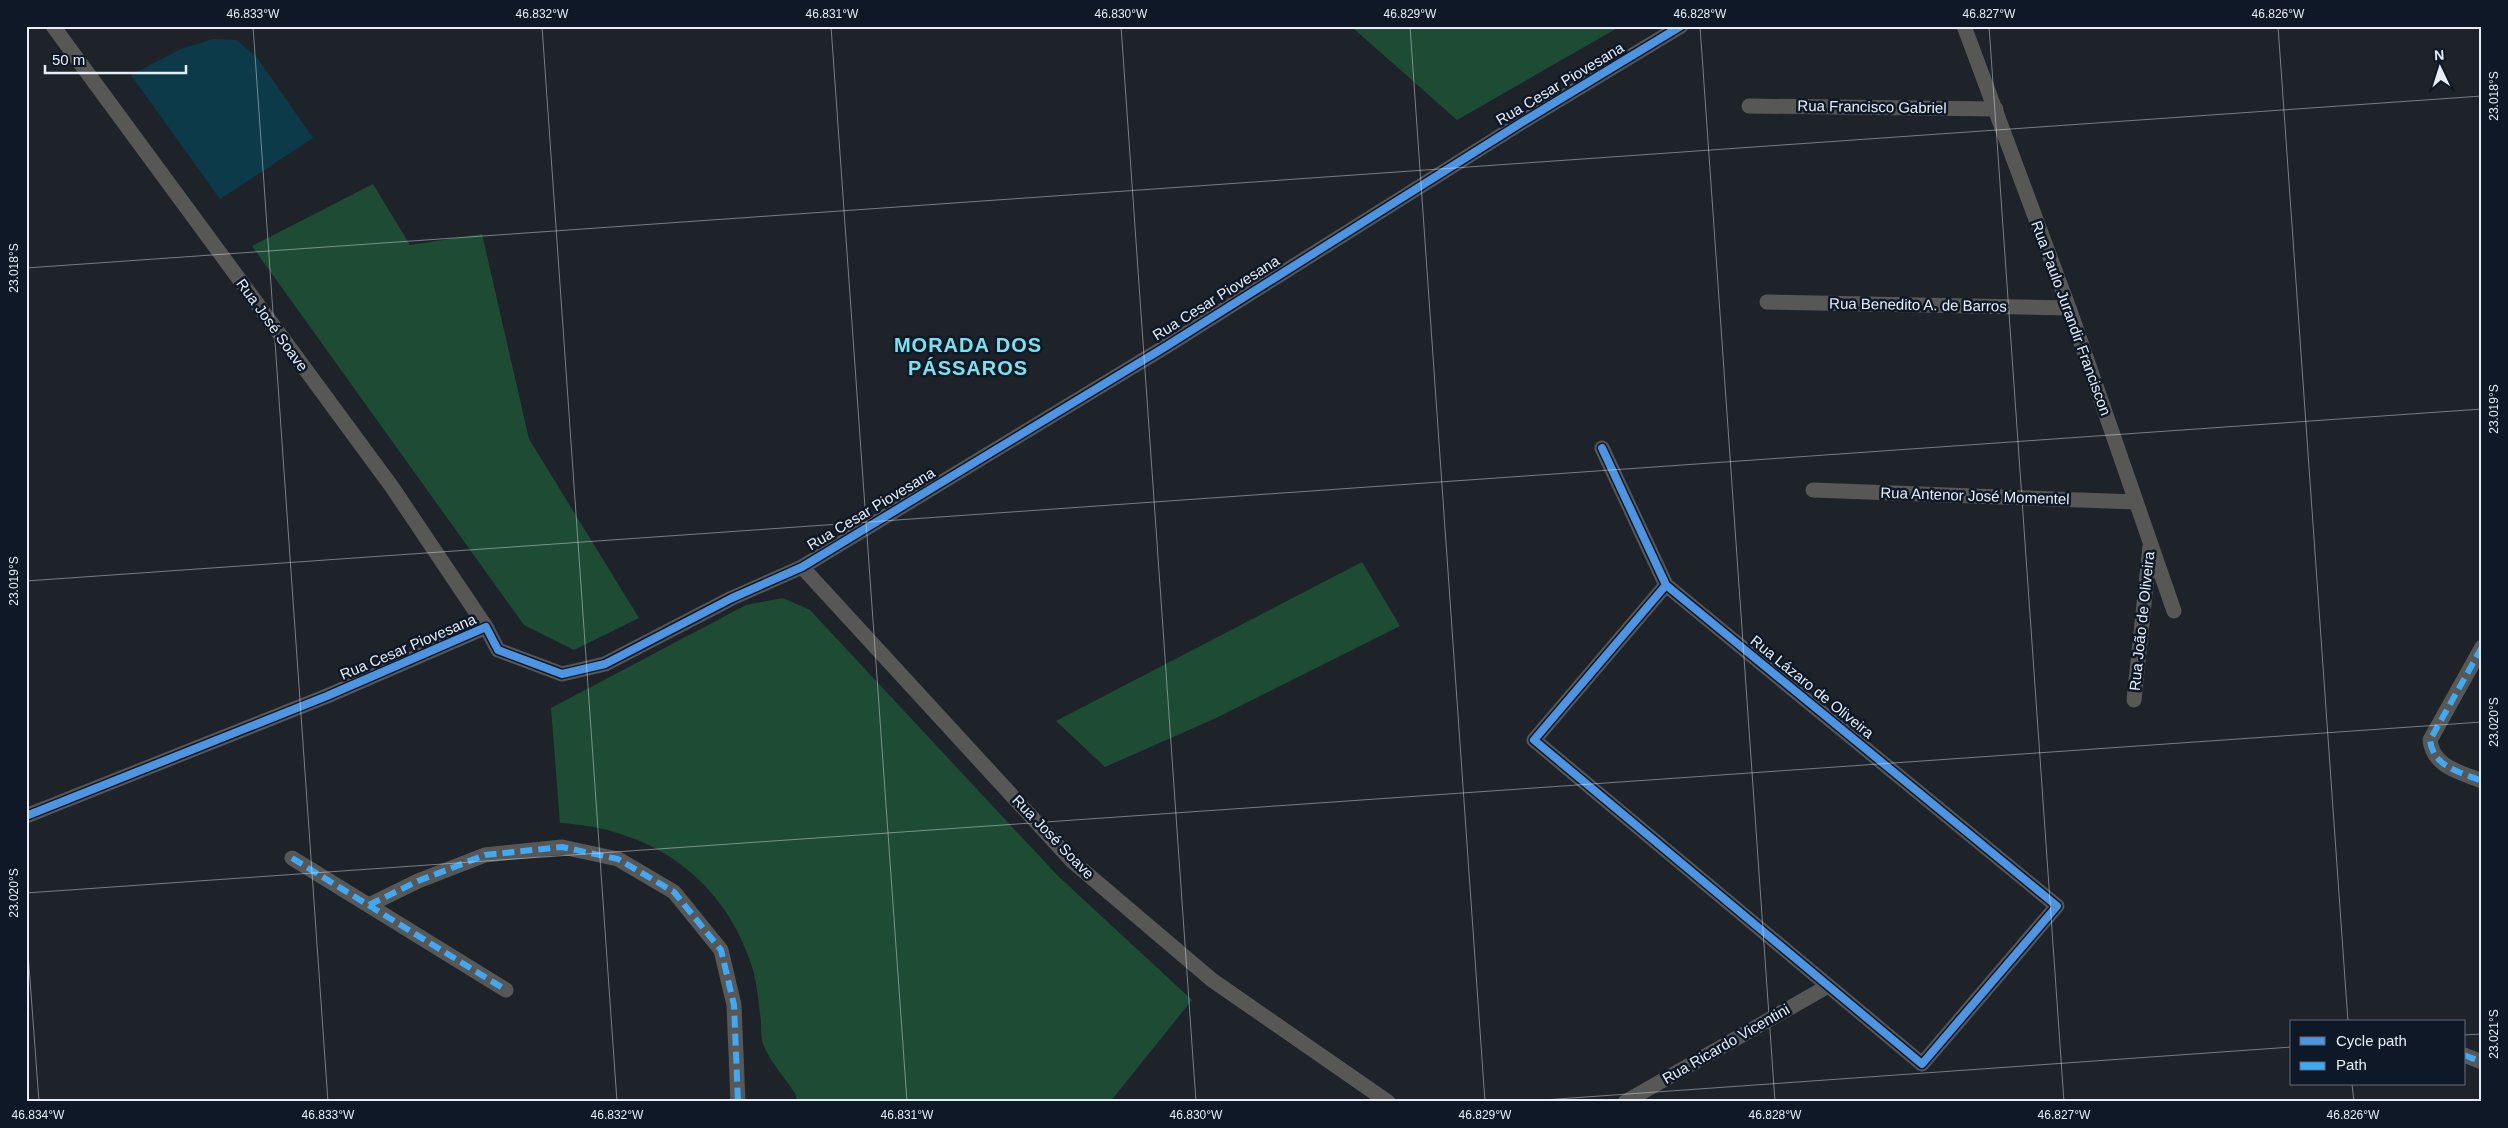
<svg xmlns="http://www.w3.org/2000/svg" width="2508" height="1128" viewBox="0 0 2508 1128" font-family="Arial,sans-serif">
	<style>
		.forest { fill: #1d4b34 }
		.water { fill: #0d3a49 }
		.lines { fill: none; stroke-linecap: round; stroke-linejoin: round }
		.street { stroke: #575755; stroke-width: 15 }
		.quiet { stroke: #3fa9f5; stroke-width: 6; stroke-dasharray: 12 6; stroke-linecap: butt }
		.cycleway-casing { stroke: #0f1826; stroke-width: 11 }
		.cycleway { stroke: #4d94e3; stroke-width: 8 }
		.ticks { fill: none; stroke: #e6edf7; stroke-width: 1; stroke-opacity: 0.45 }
		.labels { text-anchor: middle; stroke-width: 5; stroke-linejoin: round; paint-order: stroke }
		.street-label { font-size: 15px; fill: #e6edf7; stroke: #0f1826 }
		.district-label { font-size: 20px; font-weight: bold; letter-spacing: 1px; fill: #79e4ef; stroke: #0f1826 }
		.neatline { fill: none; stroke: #e6edf7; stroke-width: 2 }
		.ticks-label { font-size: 12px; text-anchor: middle; fill: #e6edf7 }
	</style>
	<rect width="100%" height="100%" fill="#1e232a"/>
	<path class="forest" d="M1357,26h264l-164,94 -104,-92z
		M373,184l37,61 72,-11 47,205 110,179 -65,32 -50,-25 -272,-379z
		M1362,562l38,64 -186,93 -109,48 -49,-46z
		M783,598l27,12 247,265 135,125 -82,102h-313l-1,-7c-10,-16 -26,-33 -33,-51 -2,-6 -2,-16 -2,-23 -3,-21 -4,-43 -12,-63 -30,-84 -102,-130 -189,-135l-9,-115 195,-103z"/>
	<path class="water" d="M213,39l23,1 20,16 57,82 -93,61 -89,-124 50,-26z"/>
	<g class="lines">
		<path class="street" d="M53,26l339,461 94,140
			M1964,26l105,282 105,303
			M1749,106l247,3
			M1767,302l302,6
			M1602,448l64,137 391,321 -135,158 -388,-324 132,-155
			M1813,490l323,12
			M802,567l270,294 140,119 176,122
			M2482,647l-52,93c3,27 30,32 52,41
			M2134,700l16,-154
			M26,816l301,-120 159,-69 12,23 64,24 43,-10 127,-66 70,-31 363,-220 359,-226 157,-95
			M292,858l214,132
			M369,905l49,-24 67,-26 77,-8 56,12 56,33 47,58 13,55 4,97
			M2464,1055l18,7
			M1625,1102l203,-116"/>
		<path class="quiet" d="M2482,647l-52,93c3,27 30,32 52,41
			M292,858l214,132
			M369,905l49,-24 67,-26 77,-8 56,12 56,33 47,58 13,55 4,97
			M2464,1055l18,7"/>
		<g class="cycleway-casing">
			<path id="cycleway" d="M1602,448l64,137 391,321 -135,158 -388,-324 132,-155
				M26,816l301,-120 159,-69 12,23 64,24 43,-10 127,-66 70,-31 363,-220 359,-226 157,-95"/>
		</g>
		<use href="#cycleway" class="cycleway"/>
	</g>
	<path class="ticks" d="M253,26l75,1076M542,26l75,1076M831,26l76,1076M1121,26l75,1076M1410,26l75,1076M1700,26l75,1076M1989,26l75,1076M2278,26l70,996M26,268l2456,-172M26,581l2456,-172M26,893l2456,-171M26,925l13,177M2464,1035l18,-1M2352,1084l2,18M1515,1102l777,-55"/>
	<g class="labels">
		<g class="street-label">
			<text transform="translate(1560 84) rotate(-31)" y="5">Rua Cesar Piovesana</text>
			<text transform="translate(1872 107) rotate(1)" y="5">Rua Francisco Gabriel</text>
			<text transform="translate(1216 298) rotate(-32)" y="5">Rua Cesar Piovesana</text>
			<text transform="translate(1918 305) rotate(1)" y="5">Rua Benedito A. de Barros</text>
			<text transform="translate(2071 318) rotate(70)" y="5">Rua Paulo Jurandir Franciscon</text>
			<text transform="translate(272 325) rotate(54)" y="5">Rua José Soave</text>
			<text transform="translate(1975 496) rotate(2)" y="5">Rua Antenor José Momentel</text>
			<text transform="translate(871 509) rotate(-31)" y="5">Rua Cesar Piovesana</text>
			<text transform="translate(2142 621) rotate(-84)" y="5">Rua João de Oliveira</text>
			<text transform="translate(408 647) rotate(-23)" y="5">Rua Cesar Piovesana</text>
			<text transform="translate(1812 687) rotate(39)" y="5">Rua Lázaro de Oliveira</text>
			<text transform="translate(1053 837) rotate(46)" y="5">Rua José Soave</text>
			<text transform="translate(1726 1044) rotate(-30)" y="5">Rua Ricardo Vicentini</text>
		</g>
		<g class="district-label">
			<text x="968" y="352">MORADA DOS<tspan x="968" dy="23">PÁSSAROS</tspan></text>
		</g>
	</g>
	<rect width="2508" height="1128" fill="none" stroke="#0f1826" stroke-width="55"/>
	<rect x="2290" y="1020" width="175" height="65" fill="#0f1826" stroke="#656d7a"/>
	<rect x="2300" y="1037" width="25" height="8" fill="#4d94e3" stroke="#656d7a"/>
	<text x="2336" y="1046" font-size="15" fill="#e6edf7">Cycle path</text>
	<rect x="2300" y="1062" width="25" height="8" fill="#3fa9f5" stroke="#656d7a"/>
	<text x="2336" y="1070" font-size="15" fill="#e6edf7">Path</text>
	<g transform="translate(2440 68) rotate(356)" stroke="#0f1826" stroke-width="4" paint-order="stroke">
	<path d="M0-4L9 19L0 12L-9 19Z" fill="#e6edf7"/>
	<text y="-8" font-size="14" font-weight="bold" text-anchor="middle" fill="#e6edf7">N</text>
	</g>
	<path d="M45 65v8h141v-8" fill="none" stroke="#e6edf7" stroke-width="2.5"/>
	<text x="52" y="65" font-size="15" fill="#e6edf7" stroke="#0f1826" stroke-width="4" paint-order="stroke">50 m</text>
	<rect x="28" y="28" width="2452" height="1072" class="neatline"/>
	<g class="ticks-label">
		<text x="253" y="18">46.833°W</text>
		<text x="542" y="18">46.832°W</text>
		<text x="832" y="18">46.831°W</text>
		<text x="1121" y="18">46.830°W</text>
		<text x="1410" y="18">46.829°W</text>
		<text x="1700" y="18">46.828°W</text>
		<text x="1989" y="18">46.827°W</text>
		<text x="2278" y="18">46.826°W</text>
		<text transform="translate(2494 96) rotate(-90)" y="4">23.018°S</text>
		<text transform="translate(14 268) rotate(-90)" y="4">23.018°S</text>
		<text transform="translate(2494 409) rotate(-90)" y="4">23.019°S</text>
		<text transform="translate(14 581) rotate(-90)" y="4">23.019°S</text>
		<text transform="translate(2494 722) rotate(-90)" y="4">23.020°S</text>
		<text transform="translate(14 893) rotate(-90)" y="4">23.020°S</text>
		<text transform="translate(2494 1034) rotate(-90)" y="4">23.021°S</text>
		<text x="38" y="1119">46.834°W</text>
		<text x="328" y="1119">46.833°W</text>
		<text x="617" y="1119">46.832°W</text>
		<text x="907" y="1119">46.831°W</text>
		<text x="1196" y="1119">46.830°W</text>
		<text x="1485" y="1119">46.829°W</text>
		<text x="1775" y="1119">46.828°W</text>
		<text x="2064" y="1119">46.827°W</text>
		<text x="2353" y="1119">46.826°W</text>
	</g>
</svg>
